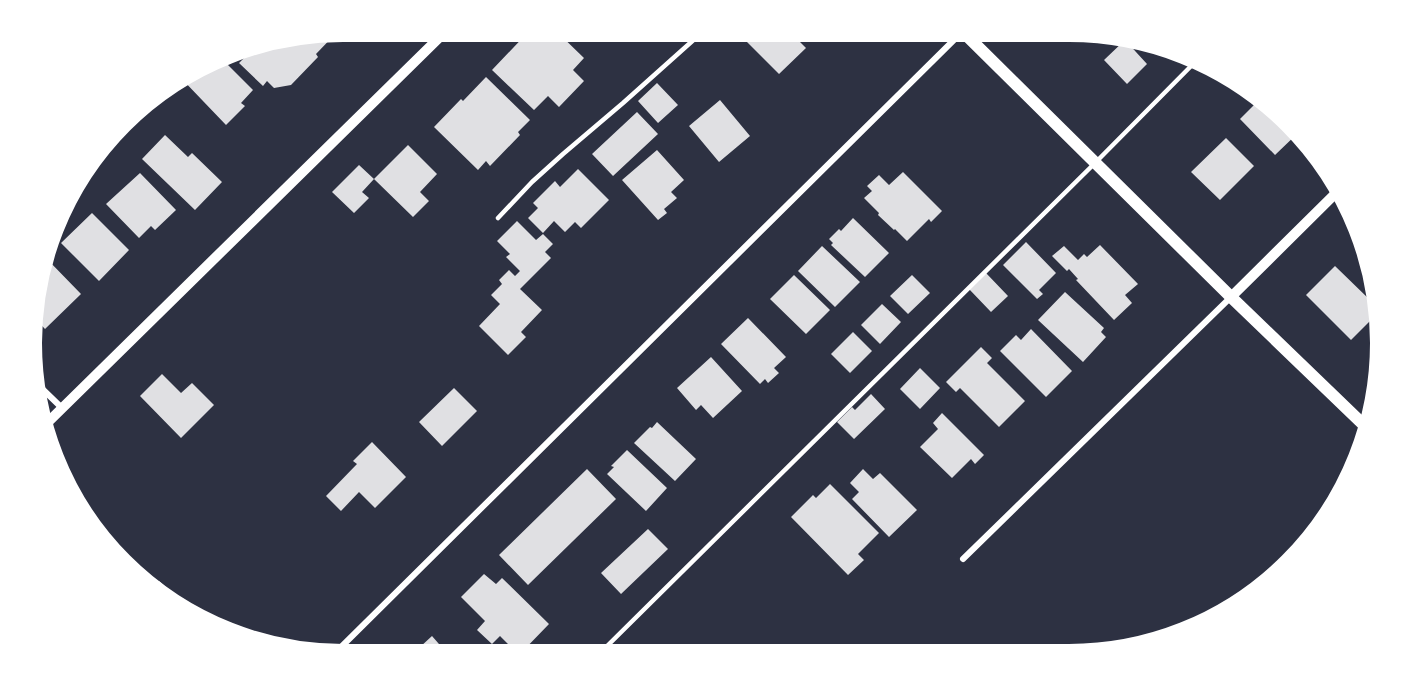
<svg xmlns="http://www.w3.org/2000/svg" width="1412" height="686" viewBox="0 0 1412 686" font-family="Poppins,sans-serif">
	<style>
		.building { fill: #e0e0e3 }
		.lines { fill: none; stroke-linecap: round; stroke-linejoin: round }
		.service { stroke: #fff; stroke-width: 4.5 }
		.minor { stroke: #fff; stroke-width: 6 }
		.tertiary { stroke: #fff; stroke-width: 10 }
		.secondary { stroke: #fff; stroke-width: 12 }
		.rim { fill: none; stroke: #fff; stroke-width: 8 }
	</style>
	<rect width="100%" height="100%" fill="#2d3142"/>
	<path class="building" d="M342,27l-26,27 2,3 -27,28 -17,3 -7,-7 -4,5 -24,-23 5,-5 -3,-14z
		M533,27h19l32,31 -11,12 11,11 -25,26 -11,-11 -14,14 -42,-40z
		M738,27h47l21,21 -27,26 -44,-44z
		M1125,40l22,24 -20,20 -23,-24z
		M223,60l30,30 -12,13 4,3 -19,19 -46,-48 29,-16 6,7z
		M486,77l44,43 -12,12 2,3 -30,31 -4,-5 -8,9 -44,-43 27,-28 2,2z
		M657,83l21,22 -20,18 -20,-22z
		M1261,98l32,22 7,11 -25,24 -35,-36z
		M720,100l30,36 -31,26 -30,-36z
		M637,112l21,22 -45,42 -21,-22z
		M165,135l23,22 4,-4 30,29 -27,28 -53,-51z
		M1226,138l28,28 -34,34 -29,-28z
		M408,145l29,29 -17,18 9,9 -16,16 -39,-38z
		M657,150l27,30 -13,12 6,6 -13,11 3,4 -9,7 -36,-40z
		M359,165l15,14 -12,13 7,6 -15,15 -22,-21z
		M578,169l31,31 -28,28 -6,-6 -10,10 -11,-11 -11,12 -15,-15 10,-10 -5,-5 22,-22 5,6z
		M903,172l39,39 -11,11 -2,-3 -22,22 -12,-12 -1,1 -16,-15 1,-2 -15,-15 8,-7 -5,-5 12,-11 10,10z
		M140,173l36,37 -21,20 -4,-4 -12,12 -33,-34z
		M92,213l37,37 -30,31 -38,-38z
		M853,218l36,35 -24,24 -34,-32 2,-2 -4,-4 10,-10 2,2z
		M517,221l19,19 7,-6 10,10 -8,8 6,6 -31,31 22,21 -21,22 5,5 -18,18 -29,-29 21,-22 -9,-9 11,-11 -3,-4 10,-10 6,6 5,-5 -14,-14 4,-3 -13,-13z
		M1026,242l30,31 -17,17 4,4 -6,5 -34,-34z
		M1100,245l38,39 -13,11 7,8 -18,17 -38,-40 2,-1 -9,-10 -2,2 -15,-15 12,-10 14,14 6,-6 3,3z
		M822,246l38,36 -25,25 -37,-36z
		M46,258l35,36 -36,35 -13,-14 1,-34 7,-17z
		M1335,266l35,34 3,-3 3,3 7,33 -13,-12 -19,19 -45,-45z
		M986,273l22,23 -17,16 -22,-23z
		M794,275l36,35 -24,24 -36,-35z
		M912,275l18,18 -22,21 -18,-18z
		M1065,292l39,36 -3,4 5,5 -23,25 -45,-42z
		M882,304l19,18 -21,22 -19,-19z
		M748,318l38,39 -12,11 5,5 -11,10 -3,-4 -5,5 -39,-40z
		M1031,329l41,42 -26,26 -46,-46 16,-16 5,5z
		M853,332l19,19 -22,22 -19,-19z
		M981,347l11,11 -5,5 38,38 -26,26 -39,-39 -4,4 -10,-10z
		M711,357l31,34 -29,27 -12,-13 -5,5 -19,-22z
		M920,368l20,20 -20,21 -20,-20z
		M162,374l19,19 11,-10 22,22 -33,33 -41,-42z
		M454,388l23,23 -35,35 -23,-24z
		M871,394l14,15 -31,30 -17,-17 15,-15 3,3z
		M942,413l42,42 -9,9 -4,-5 -19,19 -32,-31 18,-18 -5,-6z
		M657,422l39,37 -21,22 -41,-38 16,-16 2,1z
		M372,442l34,35 -31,31 -16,-16 -18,19 -15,-15 31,-32 -4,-3z
		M627,450l40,38 -21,23 -39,-37 7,-7 -3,-1z
		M587,469l29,30 -88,86 -29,-30z
		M863,469l10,10 7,-6 37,37 -28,27 -37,-38 7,-7 -9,-9z
		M830,484l49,49 -21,21 6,6 -16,15 -57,-58 22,-22 3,3z
		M648,529l20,20 -47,45 -20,-21z
		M484,574l12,10 6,-6 47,46 -30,31 -19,-19 -8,8 -15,-14 8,-9 -24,-24z
		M159,581l17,15 -4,5 -20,-12z
		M432,636l20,23h-45z"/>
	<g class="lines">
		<path class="service" d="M498,218l34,-36 31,-28 60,-51 85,-76
			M595,658l500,-495 105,-106"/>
		<path class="minor" d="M30,377l32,31
			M963,559l268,-262
			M331,657l636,-630"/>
		<path class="tertiary" d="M1231,297l108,-107
			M43,427l407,-400"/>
		<path class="secondary" d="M958,27l273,270 137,132"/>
	</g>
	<path d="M0 0H1412V686H0ZM343 38H1069A305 305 0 0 1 1374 343V343A305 305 0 0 1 1069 648H343A305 305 0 0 1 38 343V343A305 305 0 0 1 343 38Z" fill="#fff" fill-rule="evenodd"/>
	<path class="rim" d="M343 38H1069A305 305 0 0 1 1374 343V343A305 305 0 0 1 1069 648H343A305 305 0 0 1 38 343V343A305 305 0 0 1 343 38Z"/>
</svg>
